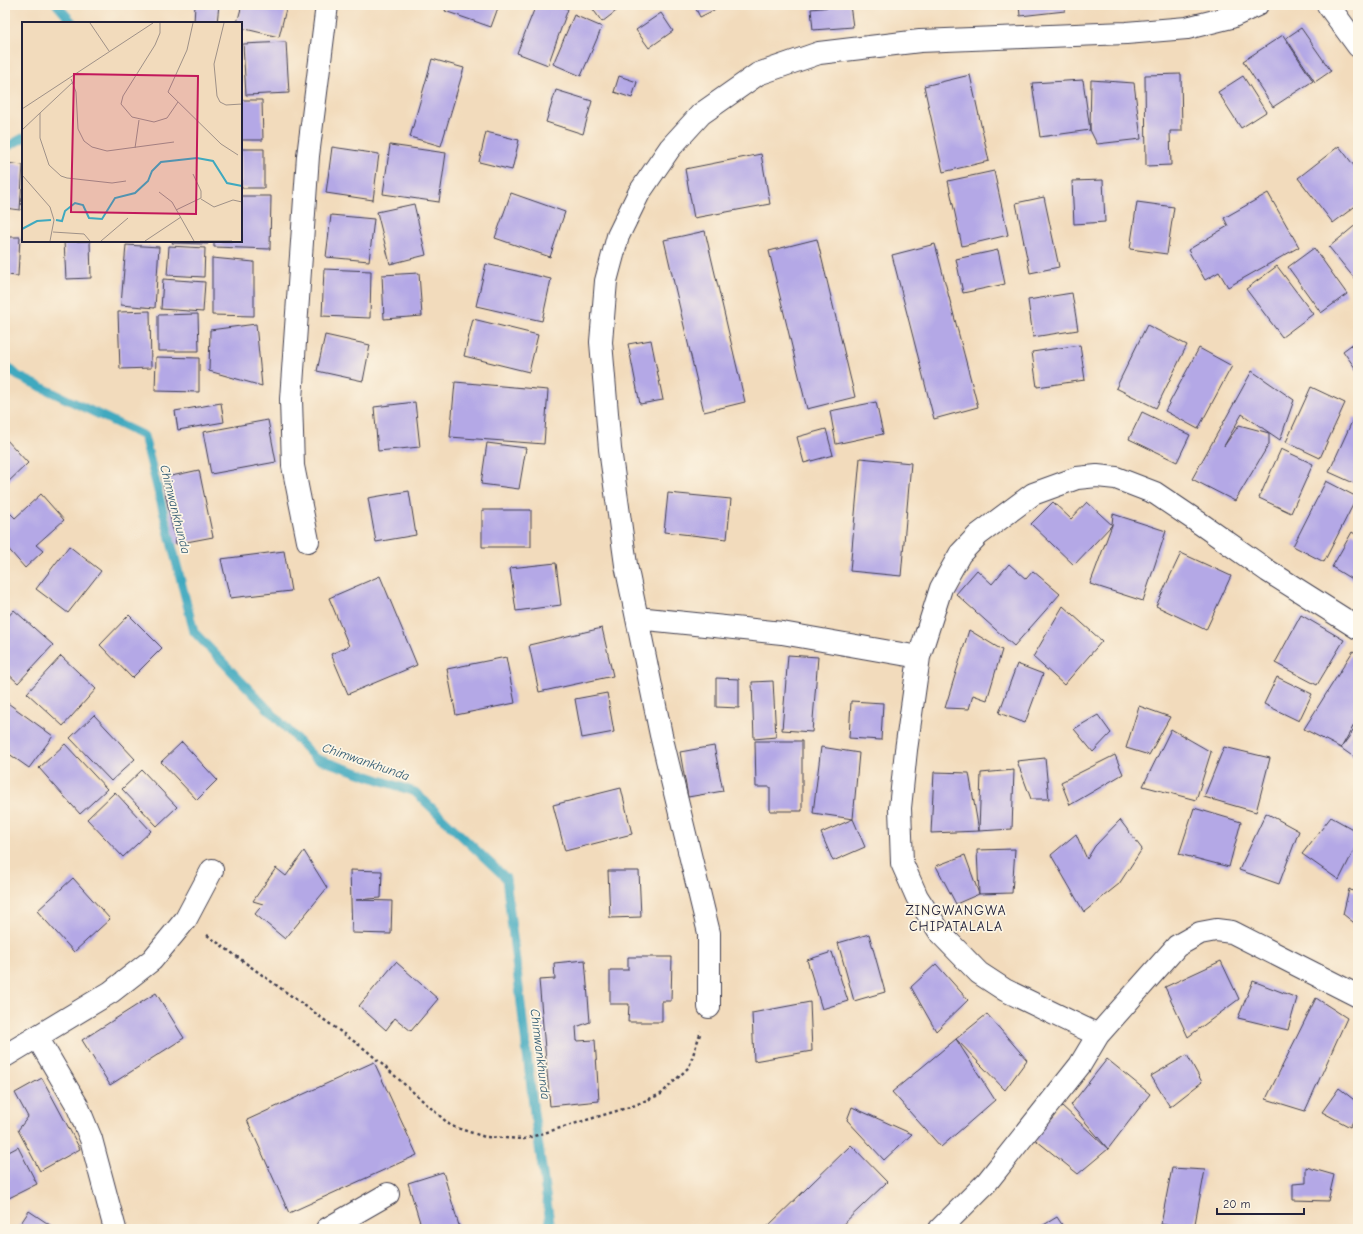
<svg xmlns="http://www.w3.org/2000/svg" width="1363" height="1234" viewBox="0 0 1363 1234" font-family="'Comic Neue',sans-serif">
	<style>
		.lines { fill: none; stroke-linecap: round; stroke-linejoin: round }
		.stream { stroke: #3fa9bf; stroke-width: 9 }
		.building { fill: #b4a8e6 }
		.street-casing { stroke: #413e4e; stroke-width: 24 }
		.secondary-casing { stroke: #413e4e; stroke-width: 24 }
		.path { stroke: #413e4e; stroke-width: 2.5; stroke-dasharray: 3 3; stroke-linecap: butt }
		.street { stroke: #fff; stroke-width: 22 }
		.secondary { stroke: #fff; stroke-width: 22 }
		.labels { text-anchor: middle; stroke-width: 3.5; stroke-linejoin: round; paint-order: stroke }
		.water-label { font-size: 13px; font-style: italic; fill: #2e5870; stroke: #fcf5e5 }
		.quarter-label { font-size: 14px; letter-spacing: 1px; fill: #22223b; stroke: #fcf5e5 }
		.inset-river { fill: none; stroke: #3fa9bf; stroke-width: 2 }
		.inset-road { fill: none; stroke: #9f9188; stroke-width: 1 }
		.view { fill: #c2185b; fill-opacity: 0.15; stroke: #c2185b; stroke-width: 2 }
		.inset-edge { fill: none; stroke: #22223b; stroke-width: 2 }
	</style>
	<rect width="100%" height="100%" fill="#fcf5e5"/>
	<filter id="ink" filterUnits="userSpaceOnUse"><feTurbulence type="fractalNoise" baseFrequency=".025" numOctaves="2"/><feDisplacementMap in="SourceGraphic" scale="8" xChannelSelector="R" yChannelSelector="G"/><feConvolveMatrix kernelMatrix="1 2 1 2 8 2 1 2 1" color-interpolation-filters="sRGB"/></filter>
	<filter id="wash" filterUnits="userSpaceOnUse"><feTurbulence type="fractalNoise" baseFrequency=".012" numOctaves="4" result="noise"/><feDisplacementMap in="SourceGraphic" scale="16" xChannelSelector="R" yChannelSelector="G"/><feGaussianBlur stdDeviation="0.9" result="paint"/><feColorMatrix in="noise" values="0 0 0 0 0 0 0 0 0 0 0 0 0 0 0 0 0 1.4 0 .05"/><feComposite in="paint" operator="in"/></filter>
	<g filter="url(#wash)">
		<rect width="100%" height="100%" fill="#f2dbbc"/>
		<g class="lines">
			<path class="stream" d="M57,5l16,18
				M5,148l18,-10
				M5,364l13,12 126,60 50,196 121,126 100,34 91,86 28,235 17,116"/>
		</g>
		<g id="blocks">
			<path class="building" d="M195,5h24l-2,18h-23z
				M242,5h45l-8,32 -38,-9v-5h-4z
				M447,5h52l-8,22 -46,-16z
				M536,5h21l11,4 -20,56 -31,-12z
				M590,5h34l-22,17z
				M694,5h30l-24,12z
				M850,5l3,22 -40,3 -2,-21z
				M1019,5h46v6l-45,5z
				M661,13l12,18 -24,17 -13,-18z
				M574,15l28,12 -21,49 -28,-12z
				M1301,28l30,43 -16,11 -29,-44z
				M1283,35l30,46 -40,26 -30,-46z
				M286,42l3,51 -43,2 -3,-51z
				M432,59l32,9 -23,78 -31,-9z
				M1181,74l1,57h-12l1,34 -25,1 -1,-91z
				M970,75l19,86 -46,11 -19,-86z
				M619,76l18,6 -5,16 -18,-6z
				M1243,76l23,36 -25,16 -23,-36z
				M1083,80l7,50 1,-50 43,3 7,56 -44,5 -7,-14 -50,7 -8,-54z
				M556,90l36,11 -9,33 -37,-12z
				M241,100h21l1,40h-22z
				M486,132l33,8 -7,30 -33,-8z
				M390,145l56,8 -7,49 -56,-8z
				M1339,146l19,25v33l-25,19 -35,-45z
				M332,147l47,7 -6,46 -47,-7z
				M241,149h23v39h-23z
				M761,154l9,50 -76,14 -9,-49z
				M5,163l18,2 -3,45 -15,-2z
				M994,171l14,64 -46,11 -14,-65z
				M1103,180l2,42 -31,2 -2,-43z
				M511,193l54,19 -15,45 -55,-19z
				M1268,193l31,54 -71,40 -9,-15 -14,8 -17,-30 40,-24 -4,-8z
				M241,196h30l-1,53 -56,-2v-6h27z
				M1044,197l15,70 -29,6 -14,-70z
				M1137,202l37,5 -7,47 -37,-5z
				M414,204l12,51 -36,9 -13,-52z
				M331,215l43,4 -5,42 -43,-4z
				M1358,223v60l-29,-36z
				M705,231l40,171 -41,10 -40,-172z
				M5,237h15l-2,39 -13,-1z
				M817,239l38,158 -48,12 -38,-158z
				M64,241h26l1,37 -25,1z
				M173,241h35v3l-36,-1z
				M935,244l43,163 -44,12 -42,-164z
				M126,245l33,2 -4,61 -34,-3z
				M169,246l36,2 -1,29 -37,-2z
				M1314,248l33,46 -26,19 -33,-46z
				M998,250l7,34 -42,9 -7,-34z
				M212,258l42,4v54l-42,-1z
				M486,264l65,15 -9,42 -66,-15z
				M1277,266l36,48 -31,23 -36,-48z
				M324,269l47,2 -1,47 -48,-2z
				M419,273l3,43 -38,3 -2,-44z
				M163,279l42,3 -2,30 -42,-3z
				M1072,293l6,37 -45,7 -5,-37z
				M150,311l1,57 -31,1 -2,-57z
				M198,314l1,37h-41v-36z
				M473,319l65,16 -9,37 -65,-16z
				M256,324l6,62 -53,-15 1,-41z
				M1147,325l40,20 -31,63 -40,-20z
				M325,335l45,10 -7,36 -46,-10z
				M651,340l12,60 -23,4 -12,-60z
				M1358,340v32l-15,-21z
				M1080,345l5,35 -48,7 -5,-35z
				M1199,348l33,18 -34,63 -33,-18z
				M156,357l43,1v34l-44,-1z
				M1252,371l42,29 -14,40 -38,-26 -18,32 15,-21 30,8v11l-34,57 -43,-22z
				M455,382l93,8 -4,54 -94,-7z
				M1311,387l34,16 -25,55 -34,-16z
				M415,402l5,45 -42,4 -4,-44z
				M876,402l7,32 -47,10 -6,-33z
				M221,403l3,19 -46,8 -3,-19z
				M1142,412l48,23 -13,27 -48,-23z
				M1354,417l4,2v66l-29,-13z
				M268,420l8,42 -65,12 -8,-42z
				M826,429l7,26 -29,8 -7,-26z
				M5,438l23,25 -23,22z
				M487,443l39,5 -7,41 -38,-5z
				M1281,449l32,15 -22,49 -32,-15z
				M860,458l51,5 -10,113 -51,-5z
				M199,470l14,67 -37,7 -14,-66z
				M1326,481l31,16 -33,65 -31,-16z
				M409,491l7,44 -40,7 -8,-44z
				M668,493l63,6 -4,40 -63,-7z
				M41,494l23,26 -28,25 7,6 -18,17 -20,-23v-27l5,-5 5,5z
				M1053,502l18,17 16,-17 25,23 1,-11 53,17 -23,70 -53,-17 22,-59 -38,40 -43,-41z
				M482,510h49v37h-49z
				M1352,532l6,4v47l-26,-16z
				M69,546l32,25 -33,42 -32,-24z
				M284,551l7,40 -61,7 -9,-39z
				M1181,553l50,23 -25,54 -50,-24z
				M556,563l5,42 -45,6 -6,-43z
				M1009,564l17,15 7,-8 27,23 -46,52 -58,-52 21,-24 15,14z
				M380,576l37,89 -69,29 -17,-40 18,-8 -20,-48z
				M1063,606l39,35 -38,44 -31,-28z
				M14,610l39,35 -35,38 -13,-12v-51z
				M129,615l33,33 -30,30 -32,-33z
				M1301,615l43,25 -27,45 -42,-22z
				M602,628l11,48 -74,16 -10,-47z
				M969,630l33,20 -15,50 -14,-5 -4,14 -24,-1z
				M1353,651l5,3v64l-17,30 17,-24v36l-17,-12 -37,-19z
				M788,655l30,2 -6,75 -30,-2z
				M61,656l35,33 -33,37 -36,-33z
				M506,657l9,46 -59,12 -9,-46z
				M1017,664l26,10 -18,49 -26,-10z
				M1277,677l35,17 -13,27 -35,-17z
				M716,678l23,1v29l-23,-1z
				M773,681l3,56 -22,2 -2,-57z
				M607,693l7,39 -32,6 -7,-39z
				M5,701l48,35 -24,32 -24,-17z
				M851,701l32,2 -2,37 -32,-2z
				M1139,706l31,11 -21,38 -23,-7z
				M94,715l41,44 -24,22 -41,-43z
				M1098,715l13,18 -18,19 -19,-23z
				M1171,729l40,23 -15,48 -53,-14z
				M755,741h47v70h-32v-24h-14z
				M182,742l35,38 -20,20 -36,-38z
				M65,744l42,45 -27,25 -41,-46z
				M714,746l9,45 -35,6 -8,-45z
				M821,747l38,6 -6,66 12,28 -32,14 -12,-28 32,-14 -40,-6z
				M1224,747l46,11 -14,54 -52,-15z
				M1115,755l8,19 -53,31 -9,-23z
				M1045,758l4,41h-18l-14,-38z
				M142,770l35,37 -20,19 -35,-37z
				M1014,770l-2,59 -33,2 -48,2 3,-61 35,1 10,58 2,-58z
				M621,788l11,46 -67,17 -12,-46z
				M115,792l36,39 -28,26 -36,-38z
				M1194,808l47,14 -12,45 -50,-13z
				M1266,813l33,18 -20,53 -40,-14z
				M1331,817l27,15v10l-19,38 -37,-26z
				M1120,820l22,29 -23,35 -35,28 -33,-57 25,-21 11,25 8,-13z
				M1015,849l-3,44 -33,1 -2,-44z
				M304,851l23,37 -42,51 -30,-25 8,-10 -10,-3 23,-33 10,8z
				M965,855l14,39 -23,10 -20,-38z
				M350,870l32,1 -1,27 -25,2 36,1 -1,33 -39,-1z
				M608,871h31l2,46 -31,1z
				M73,878l37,41 -36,33 -37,-41z
				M1349,889l9,5v32l-15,-12z
				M869,934l16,58 -31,9 -16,-58z
				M832,952l16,49 -26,8 -15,-49z
				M628,957h44l-1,44h-9v21h-34l1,-18h-19v-34h18z
				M585,960l5,62 -14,5 1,14 18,-1 4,61 -49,5 -11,-126 16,-1 -1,-16z
				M1221,961l18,38 -51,38 -23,-50z
				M396,962l42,37 -27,32 -16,-13 -9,12 -27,-24z
				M936,964l32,36 -32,31 -25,-44z
				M1253,981l44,17 -9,32 -50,-12z
				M156,993l28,45 -74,47 -28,-45z
				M1316,998l31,20 -42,93 -39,-12z
				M810,1002l2,49 -58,10 -2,-48z
				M987,1014l40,46 -22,30 -49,-51z
				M956,1039l39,61 -54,47 -49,-55z
				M1187,1055l15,27 -32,25 -19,-31z
				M1107,1059l43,35 -42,55 -30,25 -46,-37 29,-32 47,44 -37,-44z
				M374,1062l43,93 -128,58 -42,-93z
				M42,1078l38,71 -40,22 -22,-41 10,-13 -13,-24z
				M1339,1088l19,15v9l-8,15 -28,-15z
				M852,1107l60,27 -28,26 -37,-40z
				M851,1145l36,37 -49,47h-73z
				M18,1147l19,37 -32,16v-46z
				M1306,1167l28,8 -6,26 -35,-1v-16l13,-1z
				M1172,1168l33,2 -11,59h-9l-24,-5z
				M443,1172l17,57h-38l-14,-46z
				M29,1211l27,18h-39z
				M1057,1217l8,12h-28z"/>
		</g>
	</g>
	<g filter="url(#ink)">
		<use href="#blocks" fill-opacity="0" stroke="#413e4e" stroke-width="1"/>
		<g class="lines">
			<g class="street-casing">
				<path id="street" d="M308,541l-15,-75 -2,-67 17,-243 19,-151
					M637,618l145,15 137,24
					M709,1007v-74l-48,-198 -35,-170 -16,-116 -9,-107 5,-61 12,-45 21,-43 31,-45 31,-34 57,-40 61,-21 101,-12 206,-8 61,-5 44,-11 26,-12
					M1098,1035l-93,-45 -26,-17 -38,-39 -24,-37 -15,-34 -2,-55 6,-58 13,-93 22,-69 19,-34 18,-19 55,-41 44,-16 20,-2 19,2 39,15 46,31 67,47 90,57
					M37,1037l40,68 14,34 24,90
					M5,1056l106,-64 41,-32 34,-41 26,-49
					M327,1229l61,-35
					M940,1229l47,-47 93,-117 18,-30 79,-89 23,-13 16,-3 16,2 126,64"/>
			</g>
			<g class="secondary-casing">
				<path id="secondary" d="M1328,5l30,41"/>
			</g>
			<path class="path" d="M207,935l159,115 85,76 34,11 39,2 109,-33 28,-12 28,-27 12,-36"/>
			<use href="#street" class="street"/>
			<use href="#secondary" class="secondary"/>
		</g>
	</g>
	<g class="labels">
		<g class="water-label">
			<text transform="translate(176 509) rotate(76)" y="5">Chimwankhunda</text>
			<text transform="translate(366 761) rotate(19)" y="5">Chimwankhunda</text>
			<text transform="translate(541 1054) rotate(83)" y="5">Chimwankhunda</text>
		</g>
		<g class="quarter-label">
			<text x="956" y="915">ZINGWANGWA<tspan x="956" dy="16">CHIPATALALA</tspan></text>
		</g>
	</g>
	<g transform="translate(22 22)">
		<rect width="220" height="220" fill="#f2dbbc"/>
		<path class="inset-river" d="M34,198l6,1 3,-10 10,-8 8,2 6,13 13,1 13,-21 20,-5 13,-12 4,-10 9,-9 36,-4 16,3 14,22 15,3M0,207l15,-8 14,-1"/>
		<path class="inset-road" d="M68,1l19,28M138,1v10l-5,12 -32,51 -2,8 11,13 22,5 13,-4 11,-16M171,1l-6,27 -19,42 53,52 17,11M202,1l-10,41 3,32 3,6 6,3 16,-1M49,57l5,13 2,37 6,12 8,6 15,4 67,-9M51,60l-33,31v25l9,27 12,11 6,2 45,5 14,-2M0,87l131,-86M0,108l18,-17M113,126l4,-28M0,153l28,32 4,13 -4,21M137,170l13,10 22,39M179,177l13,8 19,-7 9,2M154,188l25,-12v-7l-8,-17M31,210l31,2 6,7M79,219l27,-23M123,219l36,-24M178,219h32"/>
		<path class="view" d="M52,52l124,2 -2,138 -125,-2z"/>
		<rect width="220" height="220" class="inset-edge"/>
	</g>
	<rect width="1363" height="1234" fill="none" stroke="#fcf5e5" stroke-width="20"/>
	<path d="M1217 1208v6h87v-6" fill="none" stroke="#22223b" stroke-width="2"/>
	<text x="1223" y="1208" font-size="12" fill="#22223b" stroke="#fcf5e5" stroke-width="3" paint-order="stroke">20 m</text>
</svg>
